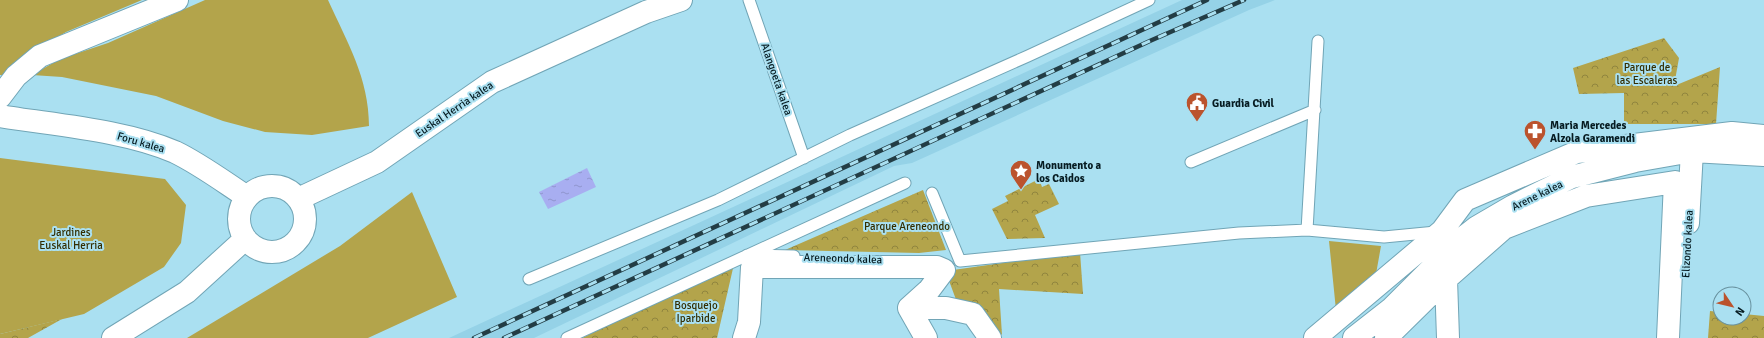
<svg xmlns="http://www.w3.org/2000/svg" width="1764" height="338" viewBox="0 0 1764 338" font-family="Signika,sans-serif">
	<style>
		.built { fill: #95d2e7 }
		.green { fill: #b3a44b }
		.park { fill: url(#park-crowns) }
		.water { fill: url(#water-ripples) }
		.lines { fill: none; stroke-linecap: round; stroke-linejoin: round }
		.lane-casing { stroke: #71a5b6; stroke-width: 13 }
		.street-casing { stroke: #71a5b6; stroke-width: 24 }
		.secondary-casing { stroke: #71a5b6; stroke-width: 24 }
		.lane { stroke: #fff; stroke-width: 11 }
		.street { stroke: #fff; stroke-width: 22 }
		.secondary { stroke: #fff; stroke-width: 22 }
		.rail-casing { stroke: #233d45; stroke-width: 4.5 }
		.rail { stroke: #aae0f1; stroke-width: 3; stroke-dasharray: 9; stroke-linecap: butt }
		.labels { text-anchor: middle; stroke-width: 4; stroke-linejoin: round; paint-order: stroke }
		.park-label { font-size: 11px; fill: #332d01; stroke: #aae0f1 }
		.street-label { font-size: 11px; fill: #061b21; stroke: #aae0f1 }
		.poi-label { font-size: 11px; font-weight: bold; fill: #061b21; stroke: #aae0f1; text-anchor: start }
	</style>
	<defs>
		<pattern id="park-crowns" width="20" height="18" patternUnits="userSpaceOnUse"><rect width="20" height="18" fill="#b3a44b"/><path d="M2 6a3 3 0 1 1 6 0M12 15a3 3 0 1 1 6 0" fill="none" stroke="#90853e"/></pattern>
		<pattern id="water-ripples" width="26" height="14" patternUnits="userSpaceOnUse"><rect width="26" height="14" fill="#a8aef1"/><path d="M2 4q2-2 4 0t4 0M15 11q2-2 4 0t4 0" fill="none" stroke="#8f95ce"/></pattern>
	</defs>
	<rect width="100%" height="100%" fill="#aae0f1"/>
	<path class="built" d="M1182,0h93l-26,10 -337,153 -18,3 -360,172h-85z"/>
	<path class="green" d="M0,0h142l-76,32 -40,24 -24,19h-2z
		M205,0h123c19,42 41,78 41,126l-57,9 -47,-3 -42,-11 -67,-25 -94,-19 -30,-2 28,-16 48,-16z
		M0,158l165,21 21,26 -5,38 -17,24 -80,47 -84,20z
		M412,192l45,105 -89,41h-181l153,-92z
		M1329,241l52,5 -5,28 -40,36z"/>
	<path class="park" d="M1664,38l15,20 -5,28 46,-19 -4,57h-92v-31l-45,1 -6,-26z
		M1039,179l3,8 7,-3 10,20 -24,11 10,23 -38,1 -15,-30 16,-8 -3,-5z
		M923,190l23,60 -27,3 -134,-3z
		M1080,252l3,42 -84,-5 3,46 -32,-32 -12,2 -10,-27 5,-8z
		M734,264l-17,74h-135z
		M1710,311l10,1v6h24v-4l20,2v22h-56z
		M62,319l-34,19h-28v-4z"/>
	<path class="water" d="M587,168l9,19 -48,22 -9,-17z"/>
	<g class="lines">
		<g class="lane-casing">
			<path id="lane" d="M749,0l55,158
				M1191,162l124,-52
				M932,193l28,68 279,-28 68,-3 77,7 52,-5
				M1307,230l11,-189
				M747,255l47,1
				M529,279l189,-79 132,-65 178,-79 121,-56
				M567,338l338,-155"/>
		</g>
		<g class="street-casing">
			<path id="street" d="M0,97l16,-21 24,-20 137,-56
				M0,116c54,9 125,14 175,36 25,12 49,30 72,45
				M1688,223l4,-72
				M1446,279l2,59
				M909,308h37l27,6 17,24
				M909,308l17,30
				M744,338l5,-16 3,-55h185l7,3 -15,20 -20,18
				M1315,338l127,-107 23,-31 112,-48 155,-19 32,3
				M1354,338l37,-29 68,-68 18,-14 36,-21 59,-29 63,-16 57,-10 72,4
				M1386,338l60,-59 58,-51 82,-32 89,-14 -7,156"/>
		</g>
		<g class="secondary-casing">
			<path id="secondary" d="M239 219a33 33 0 1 1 66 0a33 33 0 1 1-66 0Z
				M298,199l79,-37 115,-80 154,-70 35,-12
				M113,338l74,-46 58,-53"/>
		</g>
		<use href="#lane" class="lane"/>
		<use href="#street" class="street"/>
		<use href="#secondary" class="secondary"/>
		<g class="rail-casing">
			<path id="rail" d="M474,338l733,-338
				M504,338l648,-298 92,-40"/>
		</g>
		<use href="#rail" class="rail"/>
	</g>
	<defs>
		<g id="civic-pin" transform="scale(1.15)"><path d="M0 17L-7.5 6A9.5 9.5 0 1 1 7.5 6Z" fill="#bb532d" stroke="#aae0f1"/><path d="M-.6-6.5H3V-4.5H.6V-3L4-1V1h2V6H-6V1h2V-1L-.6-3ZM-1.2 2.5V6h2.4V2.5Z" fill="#fff"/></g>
		<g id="pharmacy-pin" transform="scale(1.15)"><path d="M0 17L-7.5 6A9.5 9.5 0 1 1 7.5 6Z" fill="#bb532d" stroke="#aae0f1"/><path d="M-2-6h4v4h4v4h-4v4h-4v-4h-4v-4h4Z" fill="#fff"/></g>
		<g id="sight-pin" transform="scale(1.15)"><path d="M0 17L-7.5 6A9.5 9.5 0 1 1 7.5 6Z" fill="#bb532d" stroke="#aae0f1"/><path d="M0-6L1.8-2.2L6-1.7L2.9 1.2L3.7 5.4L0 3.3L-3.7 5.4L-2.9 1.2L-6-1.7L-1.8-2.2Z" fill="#fff"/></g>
	</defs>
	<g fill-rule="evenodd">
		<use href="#civic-pin" x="1197" y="103"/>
		<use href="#pharmacy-pin" x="1535" y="131"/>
		<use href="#sight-pin" x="1021" y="171"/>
	</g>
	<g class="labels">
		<g class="park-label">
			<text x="1647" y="71">Parque de<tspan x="1647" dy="13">las Escaleras</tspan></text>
			<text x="907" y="230">Parque Areneondo</text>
			<text x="71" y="236">Jardines<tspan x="71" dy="13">Euskal Herria</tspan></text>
			<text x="696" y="309">Bosquejo<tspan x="696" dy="13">Iparbide</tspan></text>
		</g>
		<g class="street-label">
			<text transform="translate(777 79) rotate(71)" y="4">Alangoeta kalea</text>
			<text transform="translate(454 109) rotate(-34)" y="4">Euskal Herria kalea</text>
			<text transform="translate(141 142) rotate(16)" y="4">Foru kalea</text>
			<text transform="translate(1537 195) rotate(-26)" y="4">Arene kalea</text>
			<text transform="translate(1687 244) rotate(-87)" y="4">Elizondo kalea</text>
			<text transform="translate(843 258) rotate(2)" y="4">Areneondo kalea</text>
		</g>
		<g class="poi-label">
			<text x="1212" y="107">Guardia Civil</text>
			<text x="1550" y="129">Maria Mercedes<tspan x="1550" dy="13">Alzola Garamendi</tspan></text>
			<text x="1036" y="169">Monumento a<tspan x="1036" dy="13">los Caidos</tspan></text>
		</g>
	</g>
	<g transform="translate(1732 306) rotate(125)"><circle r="19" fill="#aae0f1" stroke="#68919e"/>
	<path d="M0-3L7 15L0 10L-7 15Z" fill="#bb532d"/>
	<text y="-6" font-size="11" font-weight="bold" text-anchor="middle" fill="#061b21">N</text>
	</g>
</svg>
